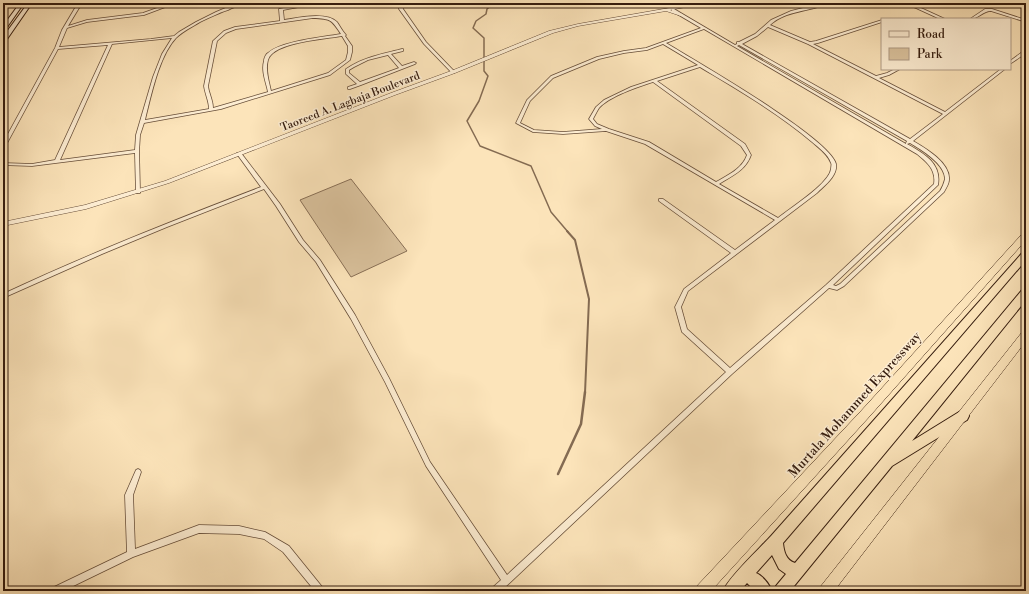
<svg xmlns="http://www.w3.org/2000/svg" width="1029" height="594" viewBox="0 0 1029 594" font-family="'Libre Bodoni',serif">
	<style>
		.green { fill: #dac29d; stroke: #886f56 }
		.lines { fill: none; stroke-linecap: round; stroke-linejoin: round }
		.stream-far2 { stroke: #846b52; stroke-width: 1.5 }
		.stream-far1 { stroke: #846b52; stroke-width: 2 }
		.stream { stroke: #846b52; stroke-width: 2.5 }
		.minor-casing { stroke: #674e39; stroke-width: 1.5 }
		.tertiary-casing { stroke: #674e39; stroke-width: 1 }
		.secondary-casing { stroke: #351c0e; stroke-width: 2 }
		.trunk-casing { stroke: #351c0e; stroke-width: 1 }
		.motorway-casing { stroke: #351c0e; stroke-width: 2 }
		.minor { fill: #fdedd2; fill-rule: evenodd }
		.tertiary { fill: #fdedd2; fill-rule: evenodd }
		.secondary { fill: #fdedd2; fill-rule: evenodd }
		.trunk { fill: #fce4ba; fill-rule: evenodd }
		.motorway { fill: #fce4ba; fill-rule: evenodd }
		.labels { text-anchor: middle; stroke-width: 3; stroke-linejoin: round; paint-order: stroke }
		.far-street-label { font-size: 11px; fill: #351c0e; stroke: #fdedd2 }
		.street-label { font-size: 13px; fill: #351c0e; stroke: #fdedd2 }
	</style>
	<rect width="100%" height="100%" fill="#fce4ba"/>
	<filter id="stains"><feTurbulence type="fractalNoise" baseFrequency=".005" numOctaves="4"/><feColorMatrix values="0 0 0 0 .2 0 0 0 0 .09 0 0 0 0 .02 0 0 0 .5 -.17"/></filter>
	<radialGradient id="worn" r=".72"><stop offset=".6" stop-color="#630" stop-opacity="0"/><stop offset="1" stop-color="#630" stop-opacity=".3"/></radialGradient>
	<path class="green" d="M351,179l56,72 -56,26 -51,-77z"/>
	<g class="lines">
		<path class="stream-far2" d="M494,3l-7,6 -1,5 -10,7 -3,7 11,10v33l4,5 -9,25 -12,20 13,25 51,20 20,46 17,20
			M41,6l4,-3"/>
		<path class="stream-far1" d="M567,231l8,9 14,59 -4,94"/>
		<path class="stream" d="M558,474l23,-50 4,-32"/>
		<g class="minor-casing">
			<path id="minor" d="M78,3h4l-14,23 19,-6 56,-7 28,-10h5l-32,12 -57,7 -20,6 -8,19 92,-8 23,-3 5,-4 17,-10 20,-10 19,-8 5,-1h5c-6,3 -12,4 -17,7 -10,3 -19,8 -28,12 -8,5 -17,9 -24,16 -17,18 -25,58 -31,82l64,-11c0,-8 -4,-15 -5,-23l9,-45 11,-10 11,-4 45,-6 -1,-12 14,-3 -1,-3h4v3l16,-3h8l-37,7 1,10c13,-2 42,-9 53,2 3,4 5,9 9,13l-1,1 7,10v6l-2,8 -20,15 -109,34 -77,14 -4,12 -1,16 1,41v1h-4v-1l-1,-39 -103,13 -29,-1v-2l29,1 23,-4 53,-115 -50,4 -53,98 -2,1v-5l52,-95 7,-18zM313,18c18,1 18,1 28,16 -17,3 -61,7 -73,19 -2,1 -4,5 -4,8 -3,10 2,21 4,31l-55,16c0,-8 -4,-14 -5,-22l9,-45 9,-8 10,-4zM342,36l6,10v6l-2,8 -18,13 -57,18c-2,-10 -6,-21 -3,-31 5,-18 58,-21 74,-24zM172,38l-10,16 -9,23 -17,58 -1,15 -75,10 52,-116z
				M398,3h4l1,6 23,33 28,29v2h-2l-28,-29 -25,-35z
				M823,3h6c-19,9 -43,7 -59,22l40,17 6,-1 66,-21v2l-64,21 -5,1 63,32 11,-3 8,-4h5l-11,6 -10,3 66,34 56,-43h4l-92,72c12,7 38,22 36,39 0,4 -3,8 -5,12l-100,94 -7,4 -8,-2 -97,86 -231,217h-10l1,-3 9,-8 -75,-114 -41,-84 -34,-63 -35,-57 -17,-20 -23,-36 -12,-17 -97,38 -65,27 -99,44v-4c85,-40 171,-74 258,-107l-24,-33v-1h4l39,51 23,36 17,20 35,55 34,63 41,84 77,113 219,-203 -44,-40 -7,-25 9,-18 47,-36 -72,-52v-2h4l72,51 40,-30 -130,-76 -39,-13 -43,3 -30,-2 -17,-9 11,-23 24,-24 46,-19 27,-6 22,-3 55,-20 -29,-17v-2h2l61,36 2,-1v-2h2l16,-8 16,-14 20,-9zM768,27l40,17 135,70 -33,25 -168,-95 15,-8zM704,29l213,125c11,9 19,16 17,30l-108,101 -96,83 -43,-39 -6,-22 7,-16 129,-98c7,-7 21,-17 19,-29 -6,-26 -142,-104 -170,-121zM663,44l35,21 -67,22 -27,13 -8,7 -7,12 6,7 7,3 -39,3 -29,-2 -14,-7 10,-22 23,-23 46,-19 25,-6 23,-3zM739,45l168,96 -1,2v1l-169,-98zM700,67c38,23 78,46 112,75 7,6 16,12 19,21 1,1 0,4 0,6 -2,15 -41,39 -53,49l-59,-34c13,-8 27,-14 32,-29l-6,-11 -88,-63zM653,82l88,64 6,9c-5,14 -19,20 -31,27l-67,-40 -40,-13 -12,-5 -4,-5c2,-4 4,-8 6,-11 11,-12 39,-21 54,-26zM910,143c12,7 35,21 35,36 -1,4 -3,9 -5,12l-100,93 -4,2 -3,-1 105,-100c4,-22 -15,-32 -31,-41z
				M905,3h5l35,16h-5z
				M985,9h7l34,11v2l-35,-11c-8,0 -13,8 -21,8z
				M402,49h1v2l-12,3 11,12 12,-4 2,1 -1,1 -54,21 -11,4h-2v-2l9,-3 -11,-10v-5c17,-12 37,-15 56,-20zM388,55l11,13 -39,14 -11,-9v-3l5,-3 14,-7z
				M1025,50h1v3l-16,11v-3z
				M138,469l2,1 1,2 -8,23 2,54 64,-24 40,1 26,6 24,14 34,42 1,3h-9l-32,-39 -19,-13 -25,-5 -40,-1 -66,24 -70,34h-12l1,-3 75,-36 -2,-57 11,-25z"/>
		</g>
		<g class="tertiary-casing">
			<path id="tertiary" d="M698,3h9l-37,7 12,4 1,1 -2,1 -15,-5 -88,15 -25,7 -98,40 -60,22 -226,88 -83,26 -83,17v-4l82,-17 80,-24 226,-88 60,-22 98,-40 29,-7z"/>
		</g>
		<g class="secondary-casing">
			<path id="secondary" d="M20,3h4l-19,27h-2v-4z
				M28,3h4l-27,39 -2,1v-6z"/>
		</g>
		<g class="trunk-casing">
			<path id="trunk" d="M1026,232v8l-157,177 -158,174h-15l1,-5 164,-175 162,-178z
				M1026,330v11l-192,250h-14l1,-5 202,-255z"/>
		</g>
		<g class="motorway-casing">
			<path id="motorway" d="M1026,251v9l-243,283c1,9 3,17 12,20l227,-273 4,-1v11l-114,141 47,-29 4,-1 4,1 2,4 -2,4 -75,46 -102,125h-16l2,-5 10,-12 -7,-5 -7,-14 -16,18c7,3 13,11 16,18h-17l-8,-8 -7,8h-17c6,-14 36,-42 48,-55l252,-284z"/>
		</g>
		<use href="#minor" class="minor"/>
		<use href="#tertiary" class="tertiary"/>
		<use href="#secondary" class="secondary"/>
		<use href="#trunk" class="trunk"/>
		<use href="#motorway" class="motorway"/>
	</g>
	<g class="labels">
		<g class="far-street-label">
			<text transform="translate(350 101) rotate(-21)" y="4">Taoreed A. Lagbaja Boulevard</text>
		</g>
		<g class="street-label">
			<text transform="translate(854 404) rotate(-48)" y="5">Murtala Mohammed Expressway</text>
		</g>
	</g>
	<rect width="1029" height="594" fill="none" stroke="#fce4ba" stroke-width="16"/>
	<rect x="4" y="4" width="1021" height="586" fill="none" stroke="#351c0e" stroke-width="2"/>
	<rect x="8" y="8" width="1013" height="578" fill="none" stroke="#351c0e"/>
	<rect x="881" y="18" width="130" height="52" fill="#fdedd2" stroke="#ad9984"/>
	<rect x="889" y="31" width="20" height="6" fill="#fdedd2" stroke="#ad9984"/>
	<text x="917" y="38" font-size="12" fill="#351c0e">Road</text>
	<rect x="889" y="48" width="20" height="12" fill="#dac29d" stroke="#ad9984"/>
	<text x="917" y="58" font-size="12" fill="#351c0e">Park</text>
	<rect width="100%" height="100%" filter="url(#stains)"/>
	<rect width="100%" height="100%" fill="url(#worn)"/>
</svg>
